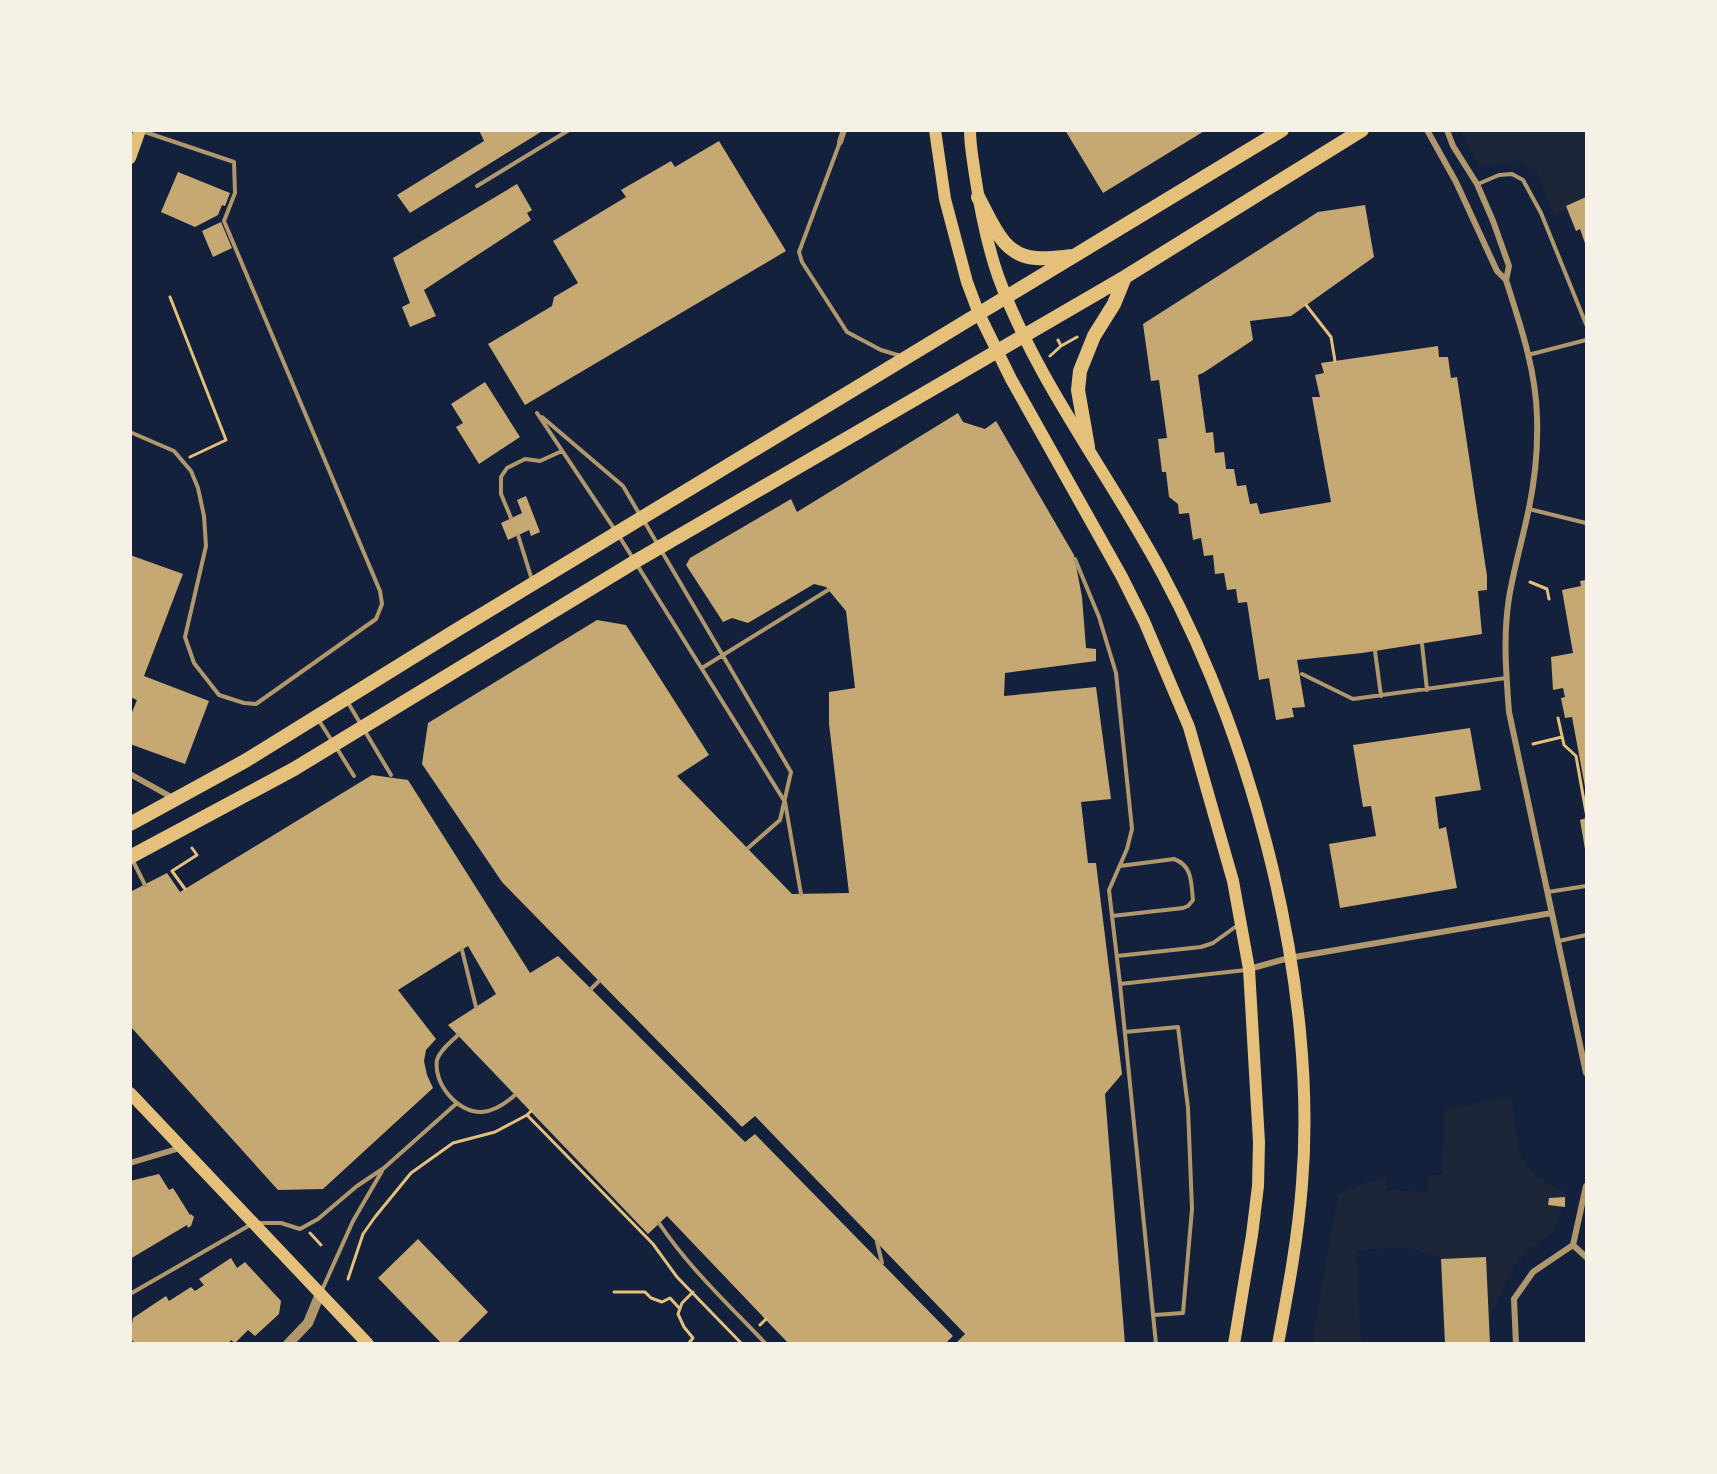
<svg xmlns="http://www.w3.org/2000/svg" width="1717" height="1474" viewBox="0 0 1717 1474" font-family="Rubik,sans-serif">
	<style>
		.green { fill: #1d2539 }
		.building { fill: #c6a872 }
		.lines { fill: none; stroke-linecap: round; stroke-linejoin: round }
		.path { stroke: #e5c07b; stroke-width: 3 }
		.service { stroke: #b1986c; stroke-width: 4 }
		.minor { stroke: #b1986c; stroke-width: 6 }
		.tertiary { stroke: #b1986c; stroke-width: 10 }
		.secondary { stroke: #e5c07b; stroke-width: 12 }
		.primary { stroke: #e5c07b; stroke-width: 14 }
	</style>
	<rect width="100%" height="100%" fill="#14213d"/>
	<path class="green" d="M1460,131h126v72l-32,12 -19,-46 -14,-9 -41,7z
		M1512,1097l6,55 17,23 33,20 -15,36 -28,23 -12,13 -24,51 -3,-61 -45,2 -32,-12 -53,3 5,93 -49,1 26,-150 48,-19 1,15 41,2v-16l15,-2 1,-65z"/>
	<path class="building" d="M479,130h65l-134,83 -13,-18 87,-54z
		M1065,130h141l-103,63z
		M719,141l67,110 -261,154 -37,-61 64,-38 2,-9 24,-14 -25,-42 73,-44 -5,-7 50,-29 4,6z
		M178,172l52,21 -5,13 -3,-1 -4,10 -23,12 -34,-15z
		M517,184l15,26 -5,3 4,7 -107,70 12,26 -26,11 -8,-20 8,-4 -17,-45z
		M1586,197v49l-6,-17 -4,2 -10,-25z
		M1365,205l9,52 -83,59 -41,5 3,19 -50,33 -5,2 8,58 7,-1 2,21 9,-1 2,17h8l3,17 9,-1 4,19 7,-1 3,11 71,-12 -19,-105h8l-5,-22 9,-2 -3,-10 117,-17 1,11h9l3,21 6,-1 30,199v14l-9,1 4,43 -120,19 -65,7 8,47 -13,1 2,9 -18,3 -7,-42 -10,2 -12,-78 -9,1 -2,-14 -9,1 -3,-17 -9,1 -2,-19 -9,1 -3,-18 -8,2 -4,-27 -10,1 -1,-10 -9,-7 -3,-25h-4l-4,-33 9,-1 -8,-58 -8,1 -8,-57 175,-112z
		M221,222l11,26 -19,9 -11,-26z
		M485,382l35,55 -41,27 -23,-37 7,-4 -12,-19z
		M958,413l5,9 22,7 11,-8 78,134 8,42 4,51 10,1v12l-91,12 -1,23 92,-9 15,112 -30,3 7,61h8l26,211 -17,20 20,250h-170l10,-10 -210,-218 -13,11 -240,-245 -80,-118 6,-41 169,-103 29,5 83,130 -32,21 115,118 57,-1 -20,-169v-32l26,-4 -9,-77 -20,-24 -12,-3 -66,39 -16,-5 -9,4 -37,-57 4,-7 101,-59 6,13z
		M526,496l14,36 -9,4 -2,-6 -21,10 -7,-17 21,-10 -5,-13z
		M130,555l53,19 -39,102 65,25 -24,63 -55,-20v-27l7,-17 -7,-3z
		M1586,580v207h-1l-13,-70 -7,1 -4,-20 4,-1 -2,-9 -10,2 -2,-33 22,-4 -11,-63 19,-4 -1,-5z
		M1470,728l11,62 -46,7 4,32 7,-2 11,61 -117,20 -11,-64 47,-8 -5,-30 -8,1 -10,-62z
		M372,775l36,5 122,193 28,-17 187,186 10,-8 198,202 -8,8h-156l-122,-128 -19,18 -200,-209 48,-31 -28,-48 -70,44 38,49 -10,11 -2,11 3,14 6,13 -110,101 -45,1 -148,-164v-134l37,-19 13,19z
		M1586,818v31h-1l-5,-29z
		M159,1174l10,16 4,-2 17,27 1,-1 3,3 -3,9 -3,2 -1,-3 -57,34v-78z
		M1565,1197v10l-17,-2 1,-7z
		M418,1239l70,73 -32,32h-14l-64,-66z
		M1486,1257l4,87h-45l-4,-85z
		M231,1258l6,10 8,-6 36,39 -2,13 -24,22 -7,-6 -13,13 -4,-3 -3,4h-93l-5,-7 3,-19 33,-22 3,5 22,-14 4,4 9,-6 -5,-6z"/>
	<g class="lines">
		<path class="path" d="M170,297l56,143 -36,17
			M1306,305l25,32 4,24
			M1061,346l16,-9
			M1050,356l11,-10 -3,-6
			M1530,582l17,7 2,10
			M1558,718l6,27 12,11 10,56
			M1533,744l29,-7
			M185,889l-13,-18 25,-16 -5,-7
			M531,1111l-4,4 126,129 24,33 65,67
			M310,1233l11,12
			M348,1279l15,-45 12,-17 36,-44 42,-30 42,-11 32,-17
			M614,1292h31l6,6 11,4 8,-4 10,11
			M760,1325l6,-6
			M688,1344l5,-6 -9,-11 -6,-13 4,-11 11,-11"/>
		<path class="service" d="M840,142l-41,110 3,10 45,70 34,18 20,6
			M1478,184l21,-9 13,-1 11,6 18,33 45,111
			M477,186l92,-56
			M1528,355l58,-15
			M537,413l78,117
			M542,417l81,69 17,29
			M130,432l44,19 17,20 7,17 6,28 2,30 -21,91 9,26 25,32 25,8 12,1 120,-85 6,-15 -2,-13 -156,-370 11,-28 -1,-31 -92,-31
			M1529,509l57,14
			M511,518l-10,-24v-17l6,-9 18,-9 15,2 22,-10
			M644,521l147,251 -11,48 -32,28
			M518,535l14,45
			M619,536l166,266 16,92
			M1075,559l24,58 17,56 16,156 -5,20 -18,41 11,94 36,360
			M1422,644l5,46
			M1375,651l6,45
			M702,668l126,-78
			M1302,674l51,25 153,-21
			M347,701l44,74
			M318,719l14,22
			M336,747l18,29
			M132,859l13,26
			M1548,892l38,-6
			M1112,916l71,-8 5,-2 5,-6c-2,-17 0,-34 -19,-41l-54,7
			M1559,941l27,-6
			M462,950l14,57
			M1117,956l84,-9 12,-4 25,-18
			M1120,984l126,-14
			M591,989l8,-8
			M1125,1032l53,-5 10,81 4,101 -9,104 -29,2
			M458,1035c-7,7 -18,15 -21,25 -4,24 21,53 45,52 13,-1 24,-9 33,-17
			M257,1223h24l19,6 18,-10 39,-33 27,-18 73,-65
			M659,1223c30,45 70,82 107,121
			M877,1242l5,21
			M322,1290l31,-69 29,-50
			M130,1294l120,-69"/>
		<path class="minor" d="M1427,130l29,52 41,89 9,9c14,44 30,90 31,137 1,30 -2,62 -8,91 -6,30 -15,59 -20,90 -6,38 -3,75 0,114l77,361
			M1447,130l6,16 24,38 16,37 16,45 -3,14
			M840,142l4,-12
			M130,774l43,24
			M1249,969l40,-11 263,-45
			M130,1163l50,-15
			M1573,1245l13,12
			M1516,1344l-2,-45 19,-27 40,-27 13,-59"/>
		<path class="tertiary" d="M288,1344l20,-21 12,-29"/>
		<path class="secondary" d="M935,130l10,69 22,83 12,32 32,65 111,198 22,44 45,106 44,154 16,88 10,173 -1,44 -6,49 -18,109
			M970,130c0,16 3,30 5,45 5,34 12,69 23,101 39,107 112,199 165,299 92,170 155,415 139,609 -4,54 -14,107 -24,160
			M130,158l10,-28
			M130,1093l238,251"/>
		<path class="primary" d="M978,197c14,25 24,59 58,61 12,1 25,-1 38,-2
			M1088,447l-10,-57 2,-19 14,-35 20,-32 11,-27
			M130,824l115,-63 210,-130 827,-501
			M130,857l164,-88 342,-208 489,-284 237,-147"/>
	</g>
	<rect width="1717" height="1474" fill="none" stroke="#f6f1e7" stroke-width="264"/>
</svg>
